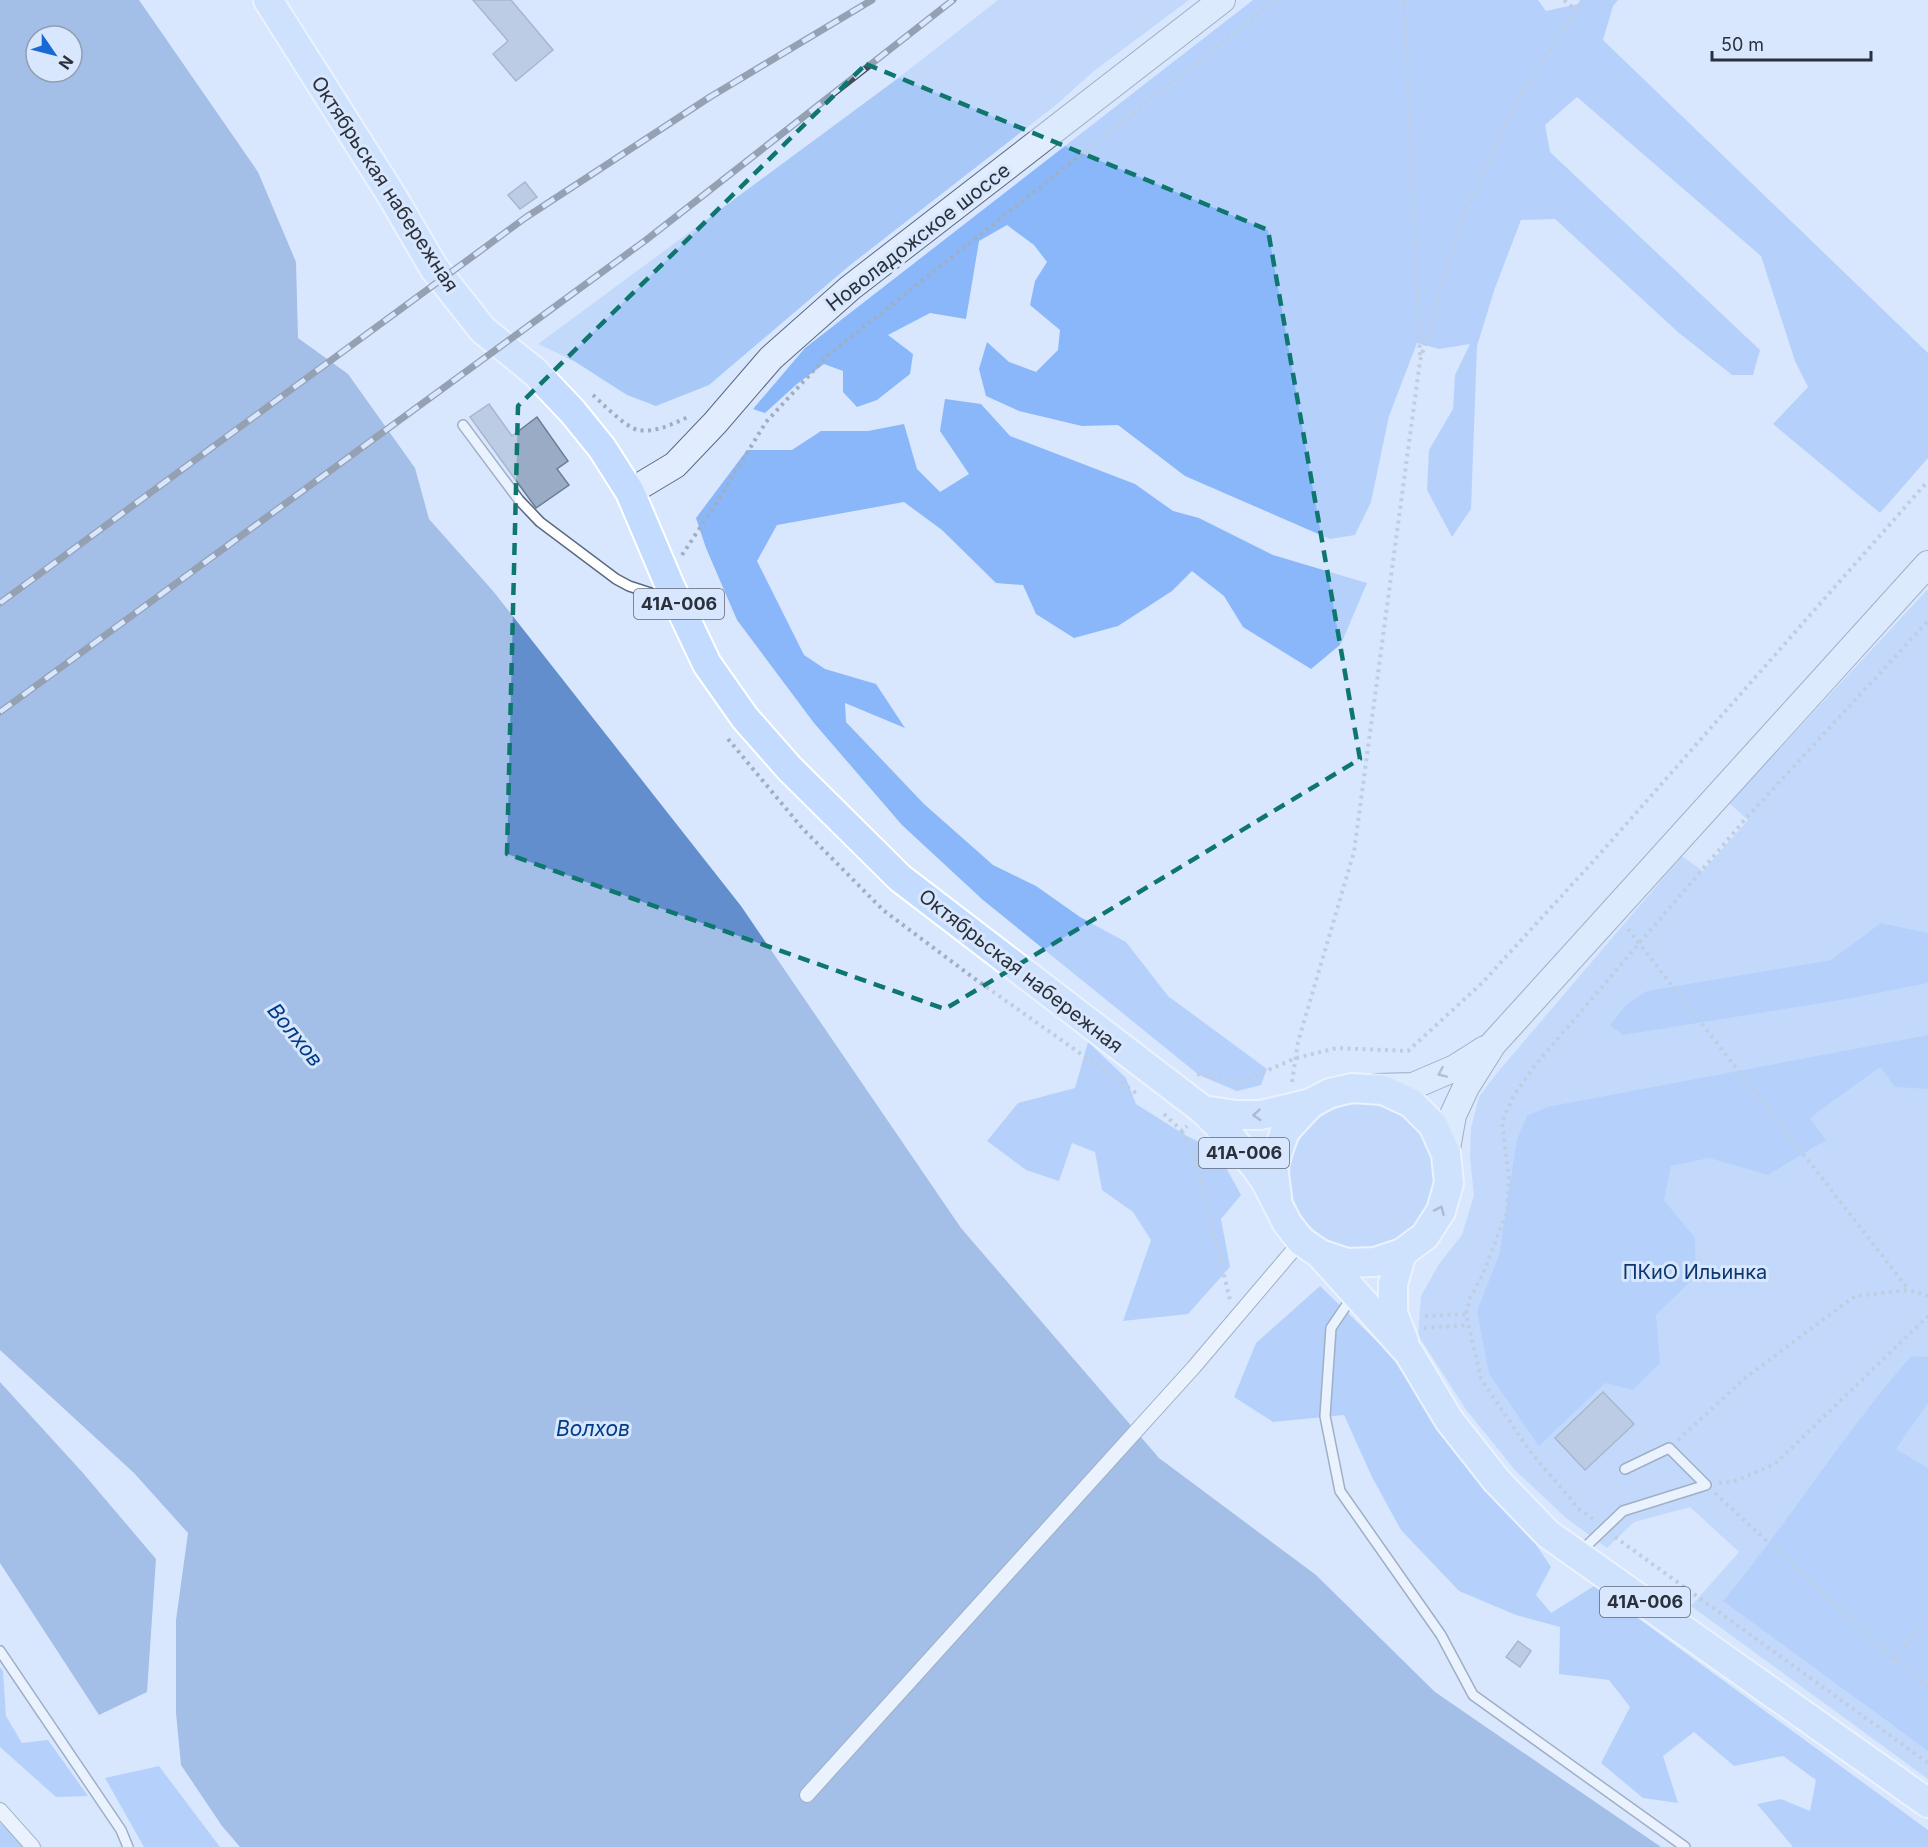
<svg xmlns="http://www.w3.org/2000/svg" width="1928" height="1847" viewBox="0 0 1928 1847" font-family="Inter,sans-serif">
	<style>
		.green { fill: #a8c8f8 }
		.forest { fill: #89b7f9 }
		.water { fill: #628ece; fill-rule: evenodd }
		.building { fill: #9aacc5; stroke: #6b7c94; stroke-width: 1.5 }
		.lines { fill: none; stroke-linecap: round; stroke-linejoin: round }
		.service-casing { stroke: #5a6a81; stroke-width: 12 }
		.pedestrian-casing { stroke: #5a6a81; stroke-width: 16 }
		.secondary-casing { stroke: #5a6a81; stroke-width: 28 }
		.primary-casing { stroke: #fff; stroke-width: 32 }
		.path { stroke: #a1aec0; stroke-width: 4; stroke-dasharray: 3 4.5; stroke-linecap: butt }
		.service { stroke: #fff; stroke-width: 9 }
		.pedestrian { stroke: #fff; stroke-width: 14 }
		.secondary { stroke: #e1edfe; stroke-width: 26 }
		.primary { stroke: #c2dbfe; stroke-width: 28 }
		.rail-casing { stroke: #444c59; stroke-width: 7 }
		.rail { stroke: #d8e7fd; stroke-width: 4.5; stroke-dasharray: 14; stroke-linecap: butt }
		.oneway { stroke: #868f9d }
		.oneway2 { stroke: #76869d }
		.marked { fill: none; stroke: #0f766e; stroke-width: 4.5; stroke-dasharray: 12 8; stroke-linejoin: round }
		.labels { text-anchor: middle; stroke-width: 6; stroke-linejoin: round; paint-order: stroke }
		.shield { fill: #d8e7fd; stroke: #5e6876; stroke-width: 1.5 }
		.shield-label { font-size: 18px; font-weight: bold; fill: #2a313c }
		.street-label { font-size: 20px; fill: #2a313c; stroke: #d8e7fd }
		.park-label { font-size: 20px; fill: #0c3771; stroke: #d8e7fd }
		.water-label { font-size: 21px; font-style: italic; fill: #003b86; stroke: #d8e7fd }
	</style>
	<rect width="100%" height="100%" fill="#d8e7fd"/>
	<path class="green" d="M998,0h191l-95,71 -38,34 -207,161 -140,119 -53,21 -29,-11 -53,-34 -36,-17 359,-265z
		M1928,589v1190l-237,-173 48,-54 -49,-45 -56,15 -27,26 -41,-30 -51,-48 -48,-59 -49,-76 3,-39 18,-32 23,-29 12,-40 -4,-37 1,-30 8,-31 18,-24 185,-217 21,15 45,-51 -19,-17z
		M1290 1176a72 72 0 1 1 144 0a72 72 0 1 1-144 0Z"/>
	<path class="forest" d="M1253,0h285l8,11 32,-7 2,-4h38l-5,6 -10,34 325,313v105l-48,55 -107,-89 35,-37 -13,-26 -34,-105 -184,-159 -32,28 5,27 210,198 -7,25h-21l-53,-42 -124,-114 -34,1 -26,68 -18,58 -6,163 -19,28 -25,-47 2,-40 24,-41 2,-34 15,-31 -31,5 -22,-6 -28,73 -18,86 -16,33 -25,4 -145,-63 -67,-51 -36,1 -63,-15 -33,-15 -7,-27 8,-27 22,20 27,10 22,-22 2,-20 -30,-25 5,-24 12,-19 -13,-17 -27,-20 -28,16 -13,78 -36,-6 -42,22 25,19 -3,20 -33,26 -20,7 -14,-15v-21l-19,-7 -27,20 -32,29 -12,-4 52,-61z
		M945,399l36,5 29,32 125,48 38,27 26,7 74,37 94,28 -26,61 -30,25 -68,-42 -19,-31 -32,-25 -20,20 -54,35 -44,12 -38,-24 -13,-29 -27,-2 -54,-53 -38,-28 -127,23 -20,36 47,94 21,14 51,15 29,44 -60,-25 1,19 78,82 69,61 43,21 44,31 46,25 42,54 99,73 -6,16 -24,6 -38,-16 -216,-175 -81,-75 -88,-102 -77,-103 -31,-72 -10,-30 51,-68h45l29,-19h47l36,-7 13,45 23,23 29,-18 -29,-43z
		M1881,923l47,10v50l-81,16 -224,36 -13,-10 16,-20 21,-14 184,-31z
		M1928,1035v54l-33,-2 -15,-20 -70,51 16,22 -58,35 -59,-17 -38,8 -7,34 31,38 1,38 -40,39 4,48 -27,27 -28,-7 -66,63 -50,-72 -12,-63 22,-56 18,-116 10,-23 20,-9z
		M1088,1042l38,36 10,26 49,31 32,16 24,44 -20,24 9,48 -42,47 -65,7 28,-81 -18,-28 -31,-22 -7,-38 -23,-9 -13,38 -33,-11 -39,-29 31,-38 57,-15z
		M1320,1286l70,68 66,100 73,80 22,33 -15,28 15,18 43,-27 334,244v17h-135l-36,-43 24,-5 29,12 6,-31 -33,-24 -49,10 -40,-34 -31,24 15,47 -35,-5 -42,-35 29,-56 -21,-27 -50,-6 1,-47 -44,-12 -57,-24 -58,-61 -29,-53 -28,-62 -71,7 -39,-25 22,-54z
		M1911,1356l17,1v46l-32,46 32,19v283l-205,-150c66,-79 120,-167 188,-245z
		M0,1667l3,4 3,45 16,27 26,-3 40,56 -32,1 -56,-50z
		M159,1766l61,81h-76l-39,-69z
		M0,1823l17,14 8,10h-25z"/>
	<path class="water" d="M0,0h139l119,172 38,90 2,76 50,36 67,94 14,51 64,72 248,315 220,322 198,230 157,117 119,117 226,155h-1421l-18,-21 -41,-61 -5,-52v-93l12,-87 -54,-60 -134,-123zM36,36h36v36h-36z
		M0,1382l83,91 73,86 -9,133 -48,23 -99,-152z"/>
	<path class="building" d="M473,0h38l42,50 -37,31 -23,-27 15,-13z
		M525,182l12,15 -17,12 -12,-14z
		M489,404l23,32 25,-19 31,44 -11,8 12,16 -33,23 -66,-91z
		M1603,1392l31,32 -49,46 -30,-32z
		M1518,1641l13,10 -11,16 -14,-10z"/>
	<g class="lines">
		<g class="service-casing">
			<path id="service" d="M463,425l56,75 21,22 76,57 13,7 40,13
				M1352,1297l-21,31 -6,88 15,75 101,144 32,60 212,152
				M1579,1553l44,-42 83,-26 -37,-37 -44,21
				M0,1651l121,179 7,17"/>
		</g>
		<g class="pedestrian-casing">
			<path id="pedestrian" d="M807,1795l387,-428 107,-126
				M0,1810l33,37"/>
		</g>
		<g class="secondary-casing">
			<path id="secondary" d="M630,492l45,-27 40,-42 56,-65 79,-70 372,-288
				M1375,1087l38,-1 42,-18 30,-19
				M1446,1154l7,-39 13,-28 27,-43 435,-480"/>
		</g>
		<g class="primary-casing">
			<path id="primary" d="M268,0l124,196 42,72 49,62 52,42 37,39 30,37 28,44 40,94 37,78 38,54 45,51 110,109 303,232 29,29 23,27 11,16 21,41 14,18 19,13 89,99 40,67 48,61 51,53 380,269
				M1203,1110l33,5h25l50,-12 19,-10 22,-5 31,2 28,13 22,22 13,29 3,29 -8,28 -16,25 -23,17 -27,9 -28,1 -27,-9
				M1277,1197l-4,-31 12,-35 26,-28
				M1402,1253l-9,31v29l11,28"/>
		</g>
		<path class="path" d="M1404,0l16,356
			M1564,0l12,10
			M593,395c10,9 32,32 45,35 17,3 35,-6 50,-13
			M682,555l35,-53 49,-80 61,-66 449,-356
			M728,739l75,90 80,81 92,69 164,116
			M1628,929l281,361
			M1197,1074l44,8 55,-24 41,-10 71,3 74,-68 117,-128 329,-374
			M1292,1082l6,-40 56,-190 66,-491 42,-143 56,-119 65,-99
			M1164,1114l18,17 5,-5
			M1182,1131l17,39 31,130
			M1425,1316l41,-2
			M1424,1328l44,-3
			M1678,1440l67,-62 110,-82 54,-6 19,6
			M1719,1483l16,-2 40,-17 153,-148
			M1715,1493l179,166 34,28
			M1593,1519l-14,-10 -50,-59 -48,-71 -15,-65 4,-16 13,-24 24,-63 2,-32 -7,-57 12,-27 23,-32 211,-247 180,-195
			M1615,1537l313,226
			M1894,1659l34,-41"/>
		<use href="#service" class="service"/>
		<use href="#pedestrian" class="pedestrian"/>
		<use href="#secondary" class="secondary"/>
		<use href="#primary" class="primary"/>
		<g class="rail-casing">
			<path id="rail" d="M0,603l525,-385 185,-121 162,-97
				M0,712l646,-472 307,-240"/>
		</g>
		<use href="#rail" class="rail"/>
	</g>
	<defs><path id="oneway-chevron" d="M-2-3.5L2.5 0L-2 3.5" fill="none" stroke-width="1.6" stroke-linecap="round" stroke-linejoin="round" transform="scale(1.5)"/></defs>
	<use class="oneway" href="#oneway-chevron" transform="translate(1442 1073) rotate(157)"/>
	<g class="oneway2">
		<use href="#oneway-chevron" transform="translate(1257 1115) rotate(176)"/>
		<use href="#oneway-chevron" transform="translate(1440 1210) rotate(-66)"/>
	</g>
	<path d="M0 0H1928V1847H0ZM866,64l402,166 92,529 -415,250 -438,-155 11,-448z" fill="#d8e7fd" fill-opacity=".55" fill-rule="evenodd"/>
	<path class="marked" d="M866,64l402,166 92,529 -415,250 -438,-155 11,-448z"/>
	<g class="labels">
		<g class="shield">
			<rect x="634" y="589" width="90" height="30" rx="4.5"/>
			<rect x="1199" y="1138" width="90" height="30" rx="4.5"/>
			<rect x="1600" y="1587" width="90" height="30" rx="4.5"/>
		</g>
		<g class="shield-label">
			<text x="679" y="610">41А-006</text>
			<text x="1244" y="1159">41А-006</text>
			<text x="1645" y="1608">41А-006</text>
		</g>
		<g class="street-label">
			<text transform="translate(385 184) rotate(57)" y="7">Октябрьская набережная</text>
			<text transform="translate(918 237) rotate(-38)" y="7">Новоладожское шоссе</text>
			<text transform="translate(1021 971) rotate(38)" y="7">Октябрьская набережная</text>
		</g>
		<g class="park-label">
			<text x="1695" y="1279">ПКиО Ильинка</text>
		</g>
		<g class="water-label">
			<text transform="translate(295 1035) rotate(51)" y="7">Волхов</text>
			<text x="593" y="1436">Волхов</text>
		</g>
	</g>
	<g transform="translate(54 54) rotate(125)"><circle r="28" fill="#d8e7fd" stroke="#929eb0" stroke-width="1.5"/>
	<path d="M0-4.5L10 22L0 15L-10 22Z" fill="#1869d3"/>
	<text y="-9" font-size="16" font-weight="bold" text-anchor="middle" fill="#2a313c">N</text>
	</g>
	<path d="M1712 51v9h159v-9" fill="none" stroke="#2a313c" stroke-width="3"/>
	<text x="1721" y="51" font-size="18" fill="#2a313c" stroke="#d8e7fd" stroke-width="4.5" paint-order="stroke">50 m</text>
</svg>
